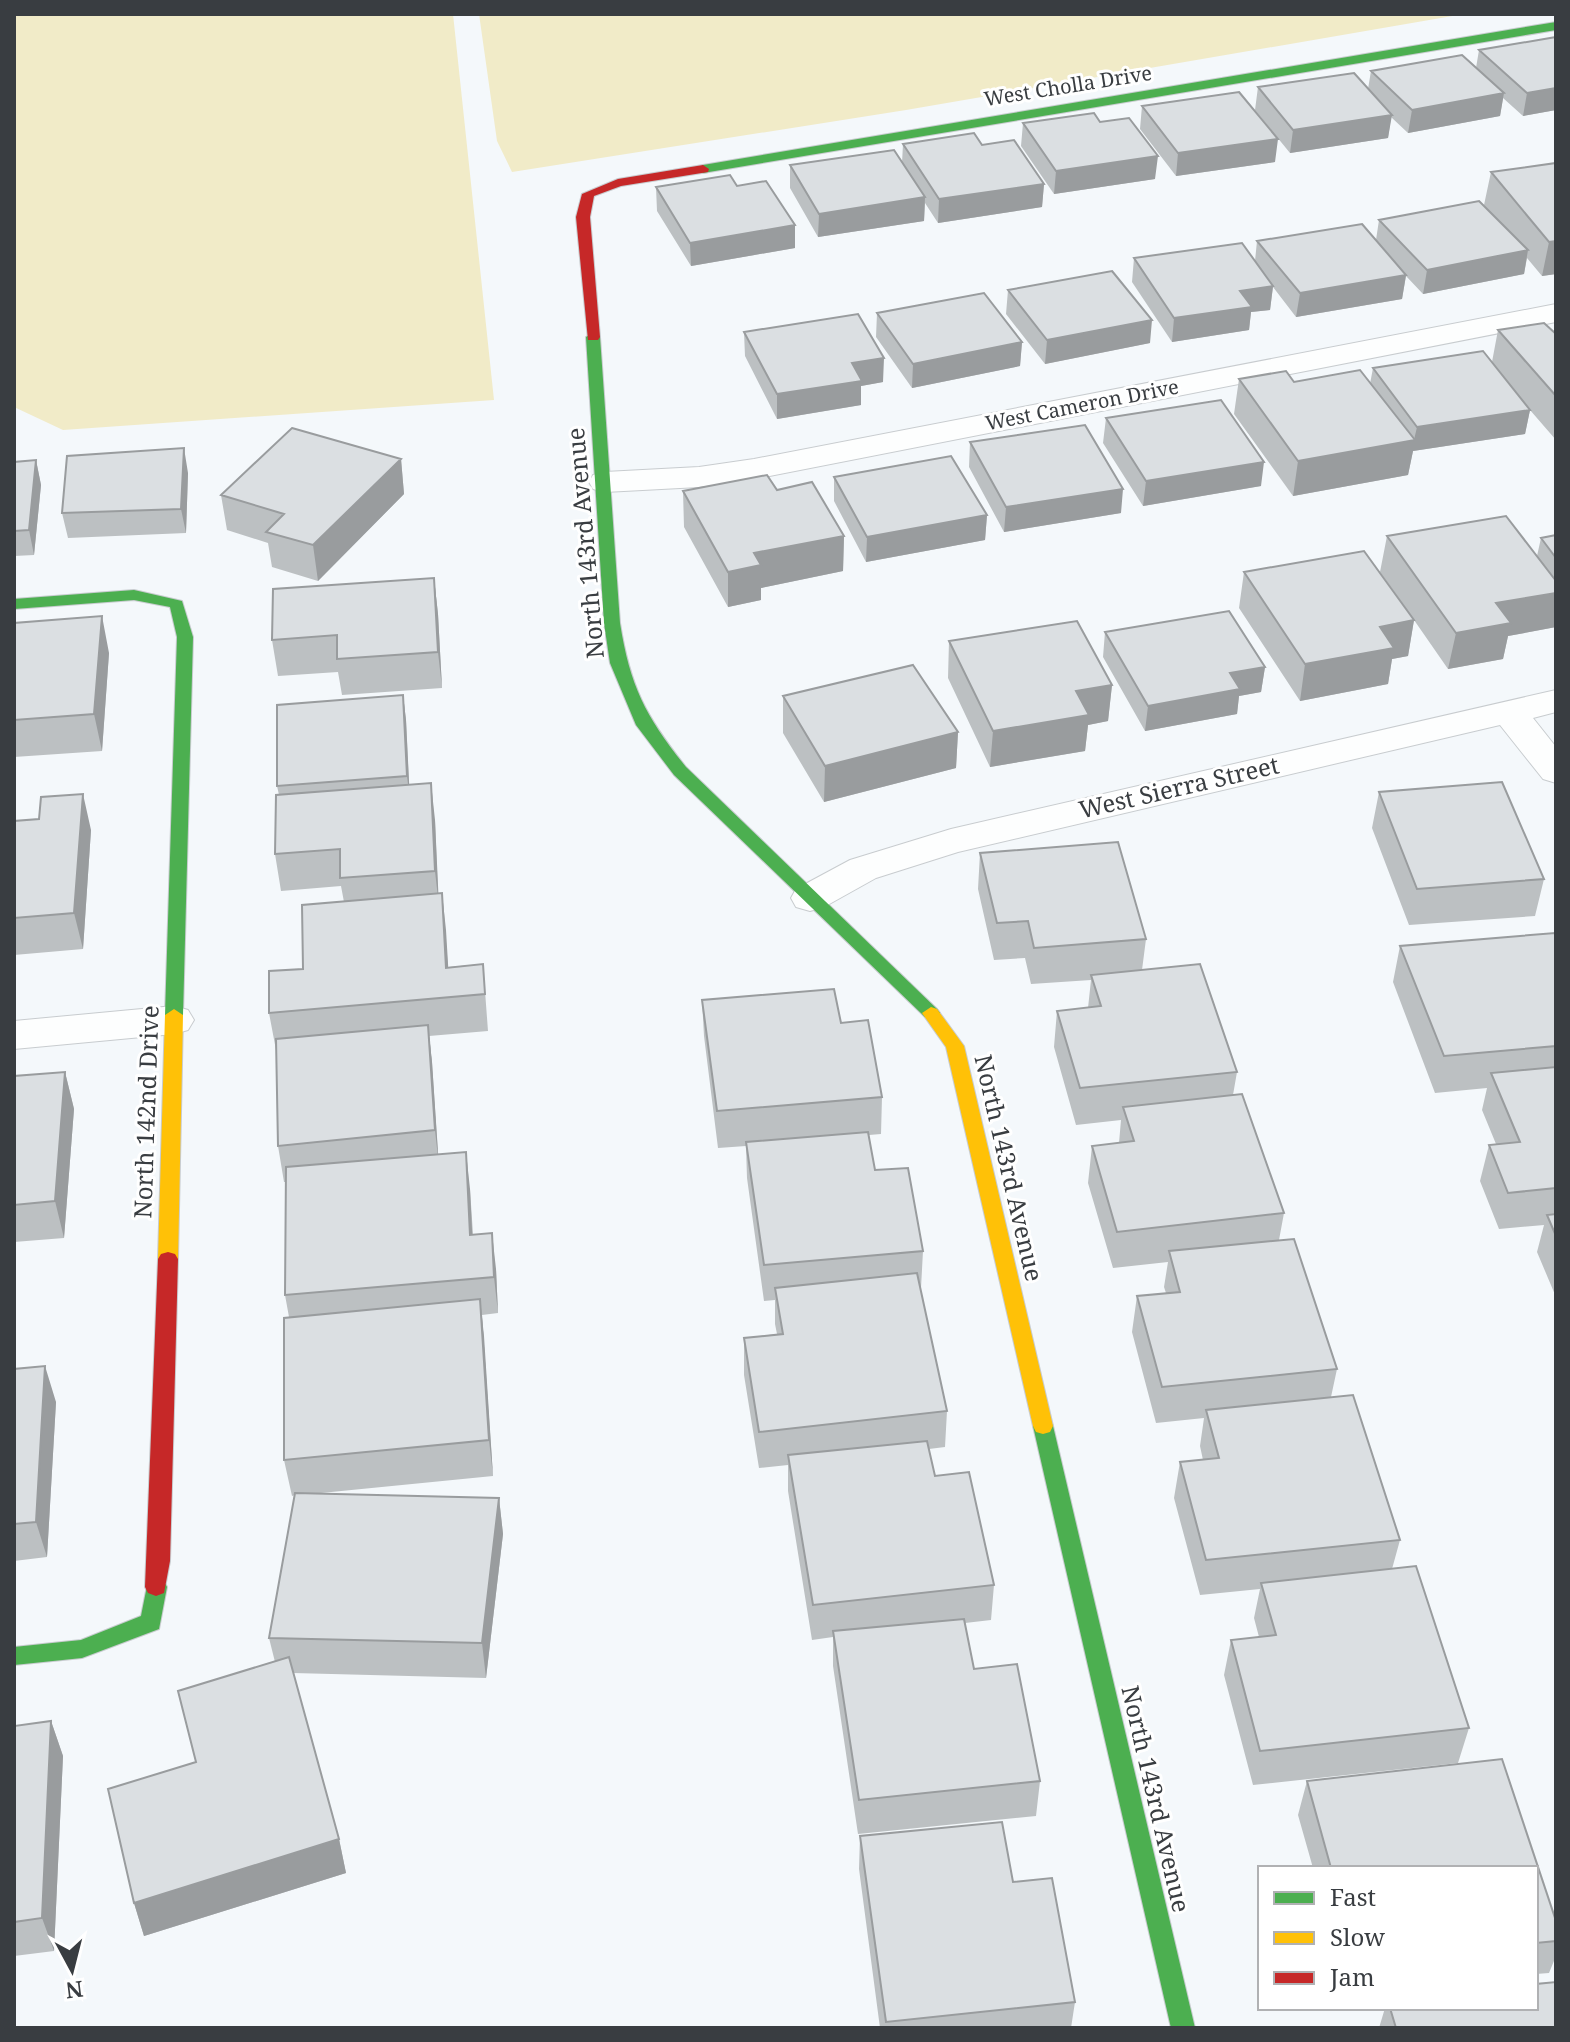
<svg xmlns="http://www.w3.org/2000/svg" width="1570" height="2042" viewBox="0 0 1570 2042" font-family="'Noto Serif',serif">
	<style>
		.green { fill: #f1ebc8 }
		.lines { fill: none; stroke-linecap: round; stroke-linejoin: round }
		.street-casing { stroke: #c8cccf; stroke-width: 2 }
		.fast-casing { stroke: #c8cccf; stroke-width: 2 }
		.slow-casing { stroke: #c8cccf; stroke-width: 2 }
		.jam-casing { stroke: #c8cccf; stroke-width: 2 }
		.street { fill: #fdfefe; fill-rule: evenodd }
		.fast { fill: #4caf50; fill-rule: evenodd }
		.slow { fill: #ffc107; fill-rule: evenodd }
		.jam { fill: #c62828; fill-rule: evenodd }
		.wall { fill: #bcc0c2 }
		.shaded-wall { fill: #999c9e }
		.building { fill: #dbdfe2; stroke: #999c9e; stroke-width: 2 }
		.labels { text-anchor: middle; stroke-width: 6; stroke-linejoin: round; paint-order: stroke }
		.far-street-label { font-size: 20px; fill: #393d41; stroke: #fff }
		.street-label { font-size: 24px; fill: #393d41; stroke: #fff }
	</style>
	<rect width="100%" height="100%" fill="#f4f8fb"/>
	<path class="green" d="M14,14h439l41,386 -431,30 -49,-23z
		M479,14h985l-558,96 -394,62 -15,-31z"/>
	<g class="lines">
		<g class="street-casing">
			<path id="street" d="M1556,304v18l-802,157 -55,8 -94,5 -12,-3 -4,-7 4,-7 12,-3 94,-5 55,-8z
				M1556,690v22l-23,6 23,29v36l-13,-4 -43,-54 -542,127 -82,26 -52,29 -14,4 -14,-4 -5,-9 5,-9 54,-29 101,-31z
				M174,1006l14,4 6,10 -6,10 -14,4 -160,15v-28z"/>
		</g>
		<g class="fast-casing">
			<path id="fast" d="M1556,22v8l-853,143 -6,-4 6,-4z
				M593,333l7,4 20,286c10,64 26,94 66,144l251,242 3,4 -3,4h-12l-251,-242 -38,-50 -26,-62 -6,-40 -18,-286z
				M134,590l48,11 11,36 -10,378 -9,6 -9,-6 12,-378 -7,-30 -36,-7 -120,9v-10z
				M1043,1418l7,2 3,6 142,602h-24l-138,-602 3,-6z
				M156,1578l8,3 3,6 -8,42 -77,29 -68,7v-18l67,-7 60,-24 7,-35z"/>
		</g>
		<g class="slow-casing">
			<path id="slow" d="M931,1007l6,2 27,37 89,380 -3,6 -7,2 -7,-2 -3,-6 -87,-379 -24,-34z
				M174,1009l9,6 -5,244 -3,5h-14l-3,-5 7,-244z"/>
		</g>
		<g class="jam-casing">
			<path id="jam" d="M703,165l6,4 -1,3 -87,14 -27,10 -4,21 10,120 -2,3h-10l-12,-123 6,-23 36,-15z
				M168,1252l7,2 3,5 -8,302 -6,32 -8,3 -8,-3 -3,-6 13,-328 3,-5z"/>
		</g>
		<use href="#street" class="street"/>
		<use href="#fast" class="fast"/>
		<use href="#slow" class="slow"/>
		<use href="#jam" class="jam"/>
	</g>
	<path class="wall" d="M1556,37v73l-33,6 -20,-18 -3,18 -92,17 -17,-16 -3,21 -98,15 -35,-43 3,-23 110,2 3,-18 105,-3 3,-18z
		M1142,106l133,56 -99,14 -36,-47z
		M1100,122l55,57 -101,15 -33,-48 2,-23z
		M903,144l79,1 62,39 -2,23 -104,16 -13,-20 -1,18 -106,16 -28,-49v-23l112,-2z
		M1556,163v111l-14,2 -15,-18 -3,16 -101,20 -17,-18 -4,23 -106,18 -23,-30 -3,23 -19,2 -2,18 -77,12 -40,-60 2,-24 121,3 2,-20 119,-1 3,-20 111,-8 -6,-7 7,-33z
		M737,186l58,62 -104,18 -34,-55 -1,-24z
		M1008,290l142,53 -105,21 -39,-50z
		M877,313l145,29 -2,24 -108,22 -36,-51z
		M1498,330l58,4v106l-26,-30 -5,24 -112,17 -5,24 -115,21 -59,-82 5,-35 131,5 3,-16 119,-6z
		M744,332l139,50 -22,4v19l-84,14 -32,-63z
		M1106,418l155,68 -118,20 -40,-63z
		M970,442l151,71 -117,19 -35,-65z
		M401,459l3,35 -86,87 -46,-14 -4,-24 -41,-13 -6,-35z
		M36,460l5,25 -7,70 -20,1v-94z
		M188,473l-2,60 -118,5 -6,-25z
		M834,477l153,38 -2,25 -119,22 -32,-61z
		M777,490l67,46 -1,35 -82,17v12l-33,7 -44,-80 -1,-36z
		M1387,536l150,20 4,-18 15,20v69l-48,9 -5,23 -55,10 -34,-49 -6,36 -16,3 -4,25 -88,17 -61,-93 5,-36 161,35 -25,-35z
		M434,578l4,36 4,74 -100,7 -4,-23 -60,4 -6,-36z
		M14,623l95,30 -7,98 -88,6z
		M1105,632l160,35 -4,25 -22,4 -2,18 -92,17 -42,-74z
		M949,641l163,44 -4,36 -20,4 -3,26 -95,16 -42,-89z
		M403,695l3,25 3,65 26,35 3,74 4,-1 6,74 35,-3 5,67 -59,5 3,26 6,93 32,34 3,45 23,35 2,44 -16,2 11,161 -182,18 188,4 4,36 -17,144 -193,-5 46,166 7,34 -202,63 -10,-33 62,-141 79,-100 -6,-24 26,-143 -3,1 -8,-36 5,-143 -4,-22v-113h-1l-6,-36 -2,-96 -7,-37 34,-44 41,-67 -3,-16 -60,5 -6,-37 4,-59 -2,-9z
		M783,696l175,36 -2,36 -132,34 -41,-69z
		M1379,792l165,87 -9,37 -126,9 -37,-97z
		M14,821l77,9 -8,119 -69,6z
		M980,853l166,86 -4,31 95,102 -4,23 51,118 -5,27 58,129 -6,28 69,143 -8,29 77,159 -11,35 -205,22 -29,-110 7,-35 28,-3 -5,-19 6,-29 -60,6 -26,-97 6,-36 23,-2 -3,-14 4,-28 -48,5 -24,-91 5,-36 29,-3 -2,-6 4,-25 -55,6 -25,-85 4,-37 27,-3 2,-23 -45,5 -22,-78 3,-36 31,-3 3,-28 -60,4 -6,-26 -31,2 -16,-71z
		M1556,936v361l-19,-45 7,-27 -45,4 -19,-48 9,-36 7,-1 -14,-34 5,-22 -52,5 -42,-111 7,-36z
		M702,1000l139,23 41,74 -1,37 -12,1 6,35 48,81 -2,37h-1l27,123 -2,36 -16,2 6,27 59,109 -3,35 -26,3 9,46 66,112 -4,35 -178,18 -25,-168v-29l-21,3 -24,-149v-26l-29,3 -15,-93v-37l33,-4 -2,-10v-24l-11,1 -17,-123 -1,-32 -28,2 -14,-112z
		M65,1072l9,37 -10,129 -50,4v-166z
		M14,1369l42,33 -9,155 -33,4z
		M51,1721l12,35 -9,195 -40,5v-230z
		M1502,1759l54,162v19l-16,2 16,-1v15l-7,17 -13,1v-106h-223l-15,-53 9,-34z
		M860,1836l215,166 -4,26h-191l-21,-159z
		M1385,2008h151l20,20h-177z"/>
	<path class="shaded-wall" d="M1556,88v22l-33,6 4,-23z
		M1504,93l-4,23 -92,17 4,-23z
		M1392,115l-4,23 -98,15 3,-23z
		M1278,139l-3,23 -99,14 2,-23z
		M1158,156l-3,23 -101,15 2,-23z
		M1044,184l-2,23 -104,16 1,-24z
		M925,197l-1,24 -106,16 1,-23z
		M795,225v23l-104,18 -1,-23z
		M1556,241v33l-14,2 7,-34z
		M1528,250l-4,24 -101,20 4,-24z
		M1406,275l-4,24 -106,18 4,-24z
		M1273,286l-3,24 -19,2 -2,18 -77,12 2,-24 66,-27z
		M1152,320l-2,23 -105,21 2,-24z
		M1022,342l-2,24 -108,22 1,-24z
		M884,358l-1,24 -22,4v19l-84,14v-25l75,-31z
		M1530,410l-5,24 -112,17 -5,24 -115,21 5,-35 116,-21 3,-13z
		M184,448l4,25 -2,60 -5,-24z
		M401,459l3,35 -86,87 -5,-36z
		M36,460l5,25 -7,70 -5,-25z
		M1264,462l-3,24 -118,20 3,-25z
		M1123,489l-2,24 -117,19 2,-25z
		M987,515l-2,25 -119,22 1,-25z
		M844,536l-1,35 -82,17v12l-33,7v-35l26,-19z
		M434,578l4,36 4,74 -4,-36z
		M1556,593v34l-48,9 -5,23 -55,10 8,-36 40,-30z
		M102,616l7,37 -7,98 -8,-37z
		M1414,620l-6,36 -16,3 -4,25 -88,17 5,-37 75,-37z
		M1265,667l-4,25 -22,4 -2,18 -92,17 3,-25 82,-33z
		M1112,685l-4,36 -20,4 -3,26 -95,16 3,-36 83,-40z
		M403,695l3,25 4,81 -3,-25z
		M958,732l-2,36 -132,34 1,-36z
		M431,783l4,37 4,87 -4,-36z
		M83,794l8,36 -8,119 -9,-36z
		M442,893l4,37 4,67 -4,-29z
		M428,1025l4,37 7,105 -4,-37z
		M65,1072l9,37 -10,129 -9,-37z
		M466,1152l4,37 4,82 -4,-36z
		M492,1233l4,36 2,44 -4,-36z
		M480,1299l4,37 9,140 -4,-36z
		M45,1366l11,36 -9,155 -11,-35z
		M499,1498l4,36 -17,144 -4,-35z
		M51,1721l12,35 -9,195 -12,-33z
		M339,1839l7,34 -202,63 -10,-33z"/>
	<path class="building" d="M1556,37v51l-29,5 -48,-43z
		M1462,55l42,38 -92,17 -41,-39z
		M1354,73l38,42 -99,15 -35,-43z
		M1239,92l39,47 -100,14 -36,-47z
		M1094,113l6,9 29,-4 29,38 -102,15 -33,-48z
		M974,133l8,12 32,-5 30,44 -105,15 -36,-55z
		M894,150l31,47 -106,17 -29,-49z
		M1556,163v78l-7,1 -58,-70z
		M730,175l7,11 29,-5 29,44 -105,18 -34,-56z
		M1479,201l49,49 -101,20 -48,-50z
		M1362,224l44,51 -106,18 -43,-52z
		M1242,243l31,43 -33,5 12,16 -78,11 -40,-60z
		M1112,271l40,49 -105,20 -39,-50z
		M984,293l38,49 -109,22 -36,-51z
		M858,314l26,44 -32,5 10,18 -85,13 -33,-62z
		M1544,323l12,11v62l-58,-66z
		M1483,351l47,59 -113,17 -44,-59z
		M1360,370l55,70 -117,21 -59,-82 47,-8 8,11z
		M1221,400l43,62 -118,19 -40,-63z
		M1085,425l38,64 -117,18 -36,-65z
		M292,428l109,31 -88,86 -47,-13 18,-18 -63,-19z
		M184,448l-3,61 -119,4 5,-57z
		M951,456l36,59 -120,22 -33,-60z
		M36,460l-7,70 -15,1v-69z
		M767,475l10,15 35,-8 32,54 -90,17 7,12 -33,7 -45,-81z
		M1506,516l50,65v12l-60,10 15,20 -55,10 -69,-97z
		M1556,535v23l-15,-20z
		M1364,551l50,69 -34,7 14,21 -89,16 -61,-92z
		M434,578l4,74 -101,7v-24l-65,5 1,-51z
		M1229,611l36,56 -35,6 10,16 -92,17 -43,-74z
		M102,616l-8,98 -80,6v-97z
		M1077,621l35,64 -36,6 13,24 -96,16 -44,-90z
		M913,665l45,67 -133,34 -42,-70z
		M403,695l4,81 -130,10v-81z
		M1502,782l42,97 -127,10 -38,-97z
		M431,783l4,88 -95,7v-29l-65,5 1,-59z
		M83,794l-9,119 -60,5v-97l25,-2 2,-22z
		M1118,842l28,97 -112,9 -6,-27 -31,2 -17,-70z
		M442,893l4,75 37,-4 2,30 -216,19v-42l34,-2 -1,-64z
		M1555,933l1,3v110l-112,10 -44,-110z
		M1200,964l37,108 -157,16 -23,-77 44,-5 -10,-31z
		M834,989l7,34 27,-3 14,77 -165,14 -15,-111z
		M428,1025l7,105 -157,16 -2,-107z
		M1556,1067v121l-48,5 -19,-48 31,-3 -29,-69z
		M65,1072l-10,129 -41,4v-129z
		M1242,1094l42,119 -167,19 -25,-86 42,-5 -11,-34z
		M868,1132l7,38 33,-2 15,83 -159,14 -18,-123z
		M466,1152l4,83 22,-2 2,44 -209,18 1,-128z
		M1556,1214v22l-9,-21z
		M1294,1239l43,130 -175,18 -25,-91 43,-4 -11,-41z
		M917,1273l30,138 -188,21 -15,-94 39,-4 -8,-46z
		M480,1299l9,141 -205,20v-142z
		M45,1366l-9,156 -22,2v-155z
		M1353,1395l47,145 -194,20 -26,-98 39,-4 -13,-48z
		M927,1441l8,35 34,-4 25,113 -181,20 -25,-150z
		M295,1493l204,5 -17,145 -213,-5z
		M1416,1566l53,162 -209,23 -29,-111 45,-5 -15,-52z
		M964,1619l10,50 43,-5 23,117 -181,19 -26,-169z
		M289,1657l50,182 -205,64 -26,-114 88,-27 -18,-71z
		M51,1721l-9,197 -28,4v-196z
		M1502,1759l54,162v20l-20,2v-75h-205l-24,-87z
		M1002,1822l11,60 39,-4 23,124 -189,20 -26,-186z
		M1556,1982v46h-160l-6,-20h146v-24z"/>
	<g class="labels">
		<g class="far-street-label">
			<text transform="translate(1068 86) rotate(-9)" y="7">West Cholla Drive</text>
			<text transform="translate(1082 405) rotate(-11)" y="7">West Cameron Drive</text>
		</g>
		<g class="street-label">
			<text transform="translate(586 543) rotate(-95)" y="8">North 143rd Avenue</text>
			<text transform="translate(1179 788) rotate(-13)" y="8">West Sierra Street</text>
			<text transform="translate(147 1112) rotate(-88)" y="8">North 142nd Drive</text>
			<text transform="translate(1008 1168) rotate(77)" y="8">North 143rd Avenue</text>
			<text transform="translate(1155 1799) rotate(77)" y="8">North 143rd Avenue</text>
		</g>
	</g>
	<rect width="1570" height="2042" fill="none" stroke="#393d41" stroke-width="32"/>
	<rect x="1258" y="1866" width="280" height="144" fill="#ffffff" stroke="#b0b1b3" stroke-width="2"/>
	<rect x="1274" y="1892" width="40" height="12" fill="#4caf50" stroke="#b0b1b3" stroke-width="2"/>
	<text x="1330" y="1906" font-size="24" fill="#393d41">Fast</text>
	<rect x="1274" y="1932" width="40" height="12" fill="#ffc107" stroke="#b0b1b3" stroke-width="2"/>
	<text x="1330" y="1946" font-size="24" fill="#393d41">Slow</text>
	<rect x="1274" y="1972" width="40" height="12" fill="#c62828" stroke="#b0b1b3" stroke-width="2"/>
	<text x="1330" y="1986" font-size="24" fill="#393d41">Jam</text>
	<g transform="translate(72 1970) rotate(173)" stroke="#ffffff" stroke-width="6" paint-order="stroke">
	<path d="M0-6L14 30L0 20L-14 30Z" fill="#393d41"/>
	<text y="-12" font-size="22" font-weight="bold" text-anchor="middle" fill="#393d41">N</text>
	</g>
</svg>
